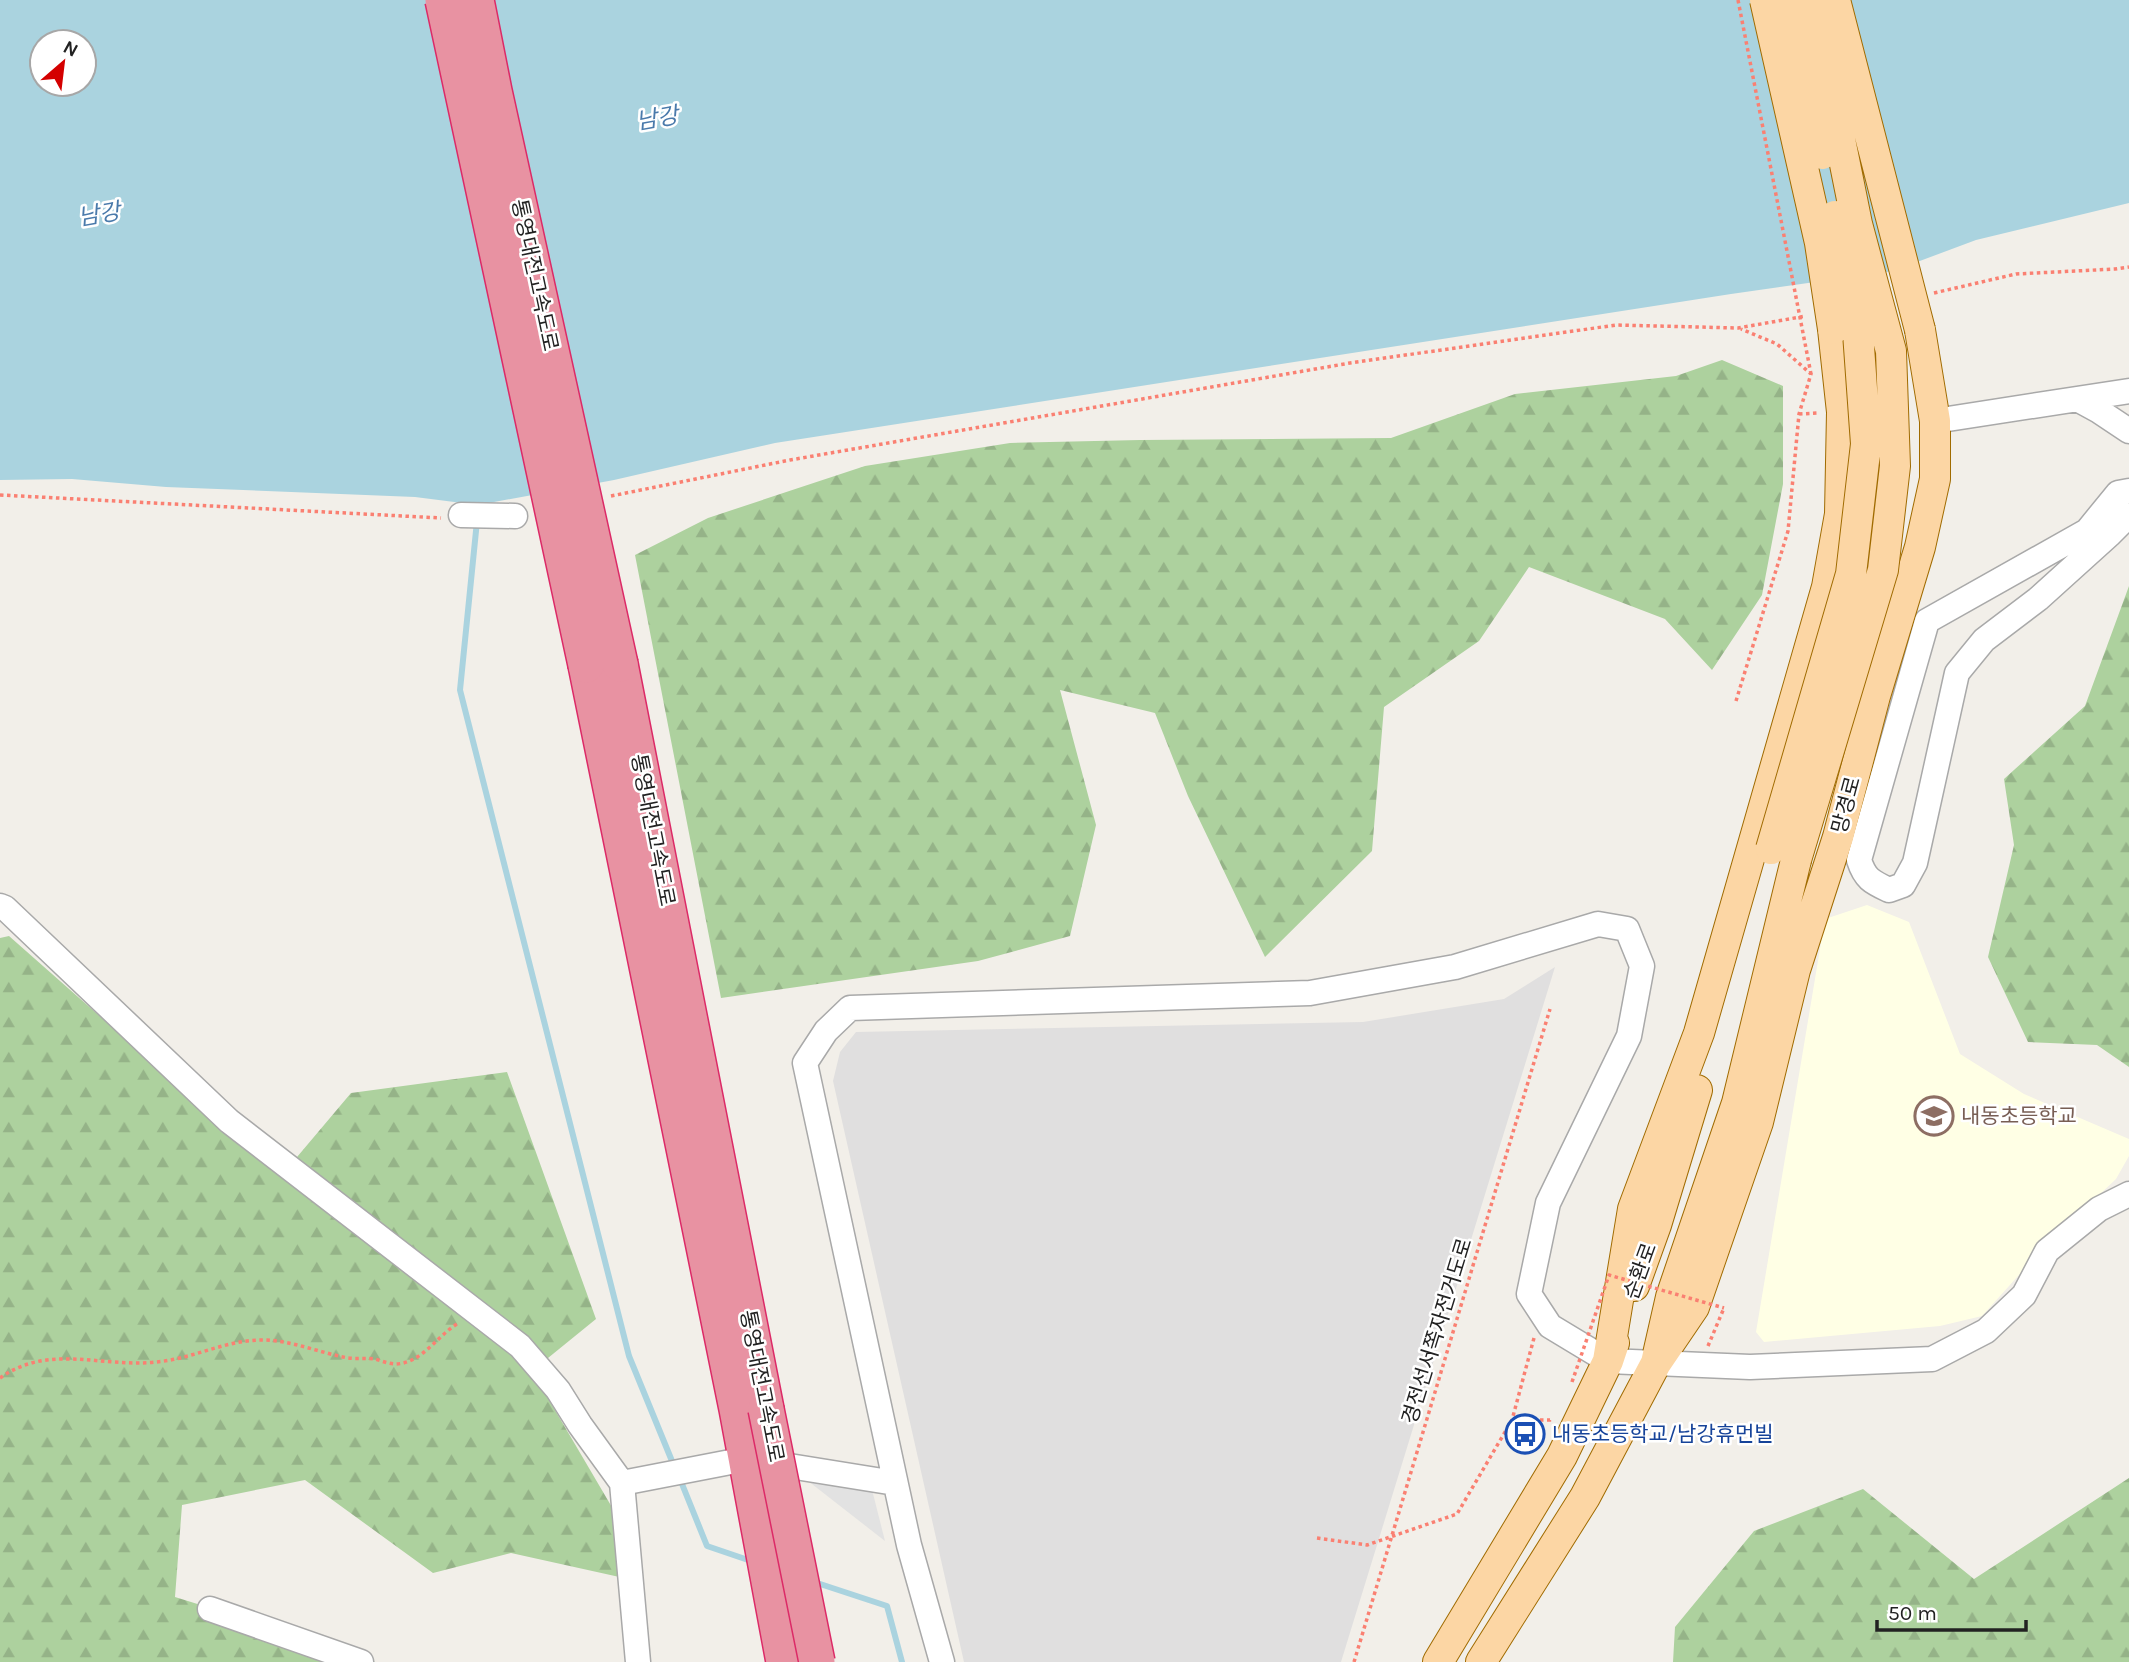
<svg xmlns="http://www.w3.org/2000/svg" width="2129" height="1662" viewBox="0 0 2129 1662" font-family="Karla,'Noto Sans KR',sans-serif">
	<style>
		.residential { fill: #e0dfdf }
		.education { fill: #ffffe5 }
		.forest { fill: url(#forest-firs) }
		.parking { fill: #e2e2e2 }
		.water { fill: #aad3df; fill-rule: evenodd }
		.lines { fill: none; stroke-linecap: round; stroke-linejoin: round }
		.stream { stroke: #aad3df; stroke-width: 6 }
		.minor-casing { stroke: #a9a9a9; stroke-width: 27 }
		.major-casing { stroke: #a06b00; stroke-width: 32 }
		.highway-casing { stroke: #dc2a67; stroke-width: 38 }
		.path { stroke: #fa8072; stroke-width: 3.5; stroke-dasharray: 3.5 3.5; stroke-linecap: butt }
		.minor { stroke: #fff; stroke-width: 24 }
		.major { stroke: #fcd6a4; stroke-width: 30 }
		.highway { stroke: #e892a2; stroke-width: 35 }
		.major-bridge-casing { stroke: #a06b00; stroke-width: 32; stroke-linecap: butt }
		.highway-bridge-casing { stroke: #dc2a67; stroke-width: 38; stroke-linecap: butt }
		.path-bridge { stroke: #fa8072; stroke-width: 3.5; stroke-dasharray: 3.5 3.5; stroke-linecap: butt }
		.major-bridge { stroke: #fcd6a4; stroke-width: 30 }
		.highway-bridge { stroke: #e892a2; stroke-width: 35 }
		.labels { text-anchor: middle; stroke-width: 5; stroke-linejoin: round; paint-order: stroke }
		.street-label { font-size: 21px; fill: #222; stroke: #fff }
		.education-label { font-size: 21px; fill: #785e54; stroke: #fff; text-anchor: start }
		.transit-label { font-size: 21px; fill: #164399; stroke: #fff; text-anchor: start }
		.water-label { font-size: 23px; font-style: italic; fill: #4a7aab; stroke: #fff }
	</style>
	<defs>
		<pattern id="forest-firs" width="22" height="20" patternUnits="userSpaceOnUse" patternTransform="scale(1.75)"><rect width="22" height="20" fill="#add19e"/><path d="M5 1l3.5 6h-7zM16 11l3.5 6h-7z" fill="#95b388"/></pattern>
	</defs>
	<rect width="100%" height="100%" fill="#f2efe9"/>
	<path class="residential" d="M1555,967l-214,695h-377l-131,-581 7,-29 16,-20 507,-10 141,-23z"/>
	<path class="education" d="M1867,905l42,17 51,132 64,40 105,45v17l-13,23 -71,67 -63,70 -42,10 -176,16 -8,-10 69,-413z"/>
	<path class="forest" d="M1722,360l61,26v98l-21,111 -50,75 -47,-51 -136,-52 -50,74 -95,66 -12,144 -107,106 -77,-161 -33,-83 -95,-23 36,135 -26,111 -92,25 -257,37 -86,-443 73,-37 157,-52 145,-23 130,-3 251,-2 124,-44 161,-18z
		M2129,586v481l-32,-22 -69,-3 -40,-85 26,-112 -10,-66 81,-73z
		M9,936l272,240 70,-83 156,-21 89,247 -64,52 91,155 19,56 -131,-29 -78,20 -128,-93 -123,25 -7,92 173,54 27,11h-375v-724z
		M2129,1478v184h-456l2,-35 79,-96 109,-42 111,90z"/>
	<path class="parking" d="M866,1466l19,75 -91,-71z"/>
	<path class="water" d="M0,0h2129v203l-153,37 -83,31 -162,23 -956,149 -161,37 -136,25 -63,-8 -249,-10 -94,-8 -72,1zM42,42h42v42h-42z"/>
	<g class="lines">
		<path class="stream" d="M477,521l-17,169 169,666 45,110
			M680,1479l27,67 47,16
			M811,1581l76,25 15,56"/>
		<g class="minor-casing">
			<path id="minor" d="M2077,399l22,12 30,20
				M1935,421l194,-30
				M2129,491l-11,2 -31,38 -160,90 -68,239c6,19 13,22 30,30l14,-5 12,-22 42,-190 27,-33 54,-41 72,-65 19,-19
				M461,515l54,1
				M0,906l5,2 224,213 291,225 38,44 22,35 42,58 16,179
				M622,1483l124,-24 149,24
				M210,1609l151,53
				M942,1662l-33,-117 -104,-482 21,-32 24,-23 460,-15 145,-26 143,-43 29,5 15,37 -13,70 -81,167 -19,91 21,32 58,35 142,6 182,-8 54,-28 38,-36 23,-44 52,-42 30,-15"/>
		</g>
		<g class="major-casing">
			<path id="major" d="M1634,1286l22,-61 41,-135
				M1608,1361l25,-152 66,-176 128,-446 13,-73 2,-102 -9,-83
				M1656,1363l38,-56 64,-185 37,-152 43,-133 37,-141 45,-149 15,-68v-58l-15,-91
				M1438,1662l124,-206 46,-95 6,-18
				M1481,1662l104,-165 71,-134 15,-66 66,-194 59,-243"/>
		</g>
		<g class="highway-casing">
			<path id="highway" d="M620,664l146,745
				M586,665l151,744 47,253"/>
		</g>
		<path class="path" d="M1934,293l82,-19 99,-5 14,-2
			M1799,414l19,-1
			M0,495l441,23
			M611,496l179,-36 560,-97 266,-38 122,3 68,-12
			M1736,701l52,-170 11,-117 12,-40 -34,-30 -36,-15
			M1708,1346l16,-38
			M0,1378c49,-35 101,-10 156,-16 37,-3 71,-23 109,-22 28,1 56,13 83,18 9,1 18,0 27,1 7,2 14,5 21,5 26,-1 41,-28 61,-40
			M1512,1420h38l1,-1
			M1317,1538l50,7 90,-31 55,-94 22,-82
			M1354,1662l196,-653"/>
		<use href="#minor" class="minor"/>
		<use href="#major" class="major"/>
		<use href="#highway" class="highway"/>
		<g class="major-bridge-casing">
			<path id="major-bridge" d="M1765,0l55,243 13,86
				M1789,0l33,154
				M1835,0l85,330
				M1771,849l80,-275 15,-130 -9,-125 -22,-103
				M1796,860l87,-290 12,-104 -4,-115 -34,-127 -45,-224"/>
		</g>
		<g class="highway-bridge-casing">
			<path id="highway-bridge" d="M443,0l143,665
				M476,0l18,91 126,573
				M766,1409l51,253"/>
		</g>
		<path class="path-bridge" d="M1738,0l73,374
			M1572,1382l37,-107 115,33"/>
		<use href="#major-bridge" class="major-bridge"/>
		<use href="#highway-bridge" class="highway-bridge"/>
	</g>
	<defs>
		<g id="school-ring" transform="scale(2.0125)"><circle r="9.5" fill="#fff" stroke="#8d6e63" stroke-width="1.5"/><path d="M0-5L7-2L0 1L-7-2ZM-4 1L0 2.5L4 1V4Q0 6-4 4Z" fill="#8d6e63"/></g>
		<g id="bus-ring" transform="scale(2.0125)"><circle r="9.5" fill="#fff" stroke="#1a4fb4" stroke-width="1.5"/><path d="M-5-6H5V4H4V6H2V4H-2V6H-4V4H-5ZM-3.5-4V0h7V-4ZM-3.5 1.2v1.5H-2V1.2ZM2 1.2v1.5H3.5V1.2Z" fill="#1a4fb4"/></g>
	</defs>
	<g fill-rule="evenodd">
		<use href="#school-ring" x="1934" y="1116"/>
		<use href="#bus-ring" x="1525" y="1434"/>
	</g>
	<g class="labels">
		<g class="street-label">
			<text transform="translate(535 275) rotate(78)" y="7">통영대전고속도로</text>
			<text transform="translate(1846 805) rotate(-75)" y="7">망경로</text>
			<text transform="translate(653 830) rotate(79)" y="7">통영대전고속도로</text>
			<text transform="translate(1640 1271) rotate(-70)" y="7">순환로</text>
			<text transform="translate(1437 1331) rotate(-73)" y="7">경전선서쪽자전거도로</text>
			<text transform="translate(762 1386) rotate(79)" y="7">통영대전고속도로</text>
		</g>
		<g class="education-label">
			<text x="1961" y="1123">내동초등학교</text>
		</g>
		<g class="transit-label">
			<text x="1552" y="1441">내동초등학교/남강휴먼빌</text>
		</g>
		<g class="water-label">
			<text transform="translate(657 118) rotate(-10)" y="8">남강</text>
			<text transform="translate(99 214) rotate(-10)" y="8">남강</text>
		</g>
	</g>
	<g transform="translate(63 63) rotate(28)"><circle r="33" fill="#ffffff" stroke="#a7a7a7" stroke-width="2"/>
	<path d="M0-5L12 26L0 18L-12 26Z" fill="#d40000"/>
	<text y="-10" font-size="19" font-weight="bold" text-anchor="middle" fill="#222222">N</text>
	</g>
	<path d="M1877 1620v10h149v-10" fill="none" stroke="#222222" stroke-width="3.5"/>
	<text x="1888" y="1620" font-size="21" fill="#222222" stroke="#ffffff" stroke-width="5" paint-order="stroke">50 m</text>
</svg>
